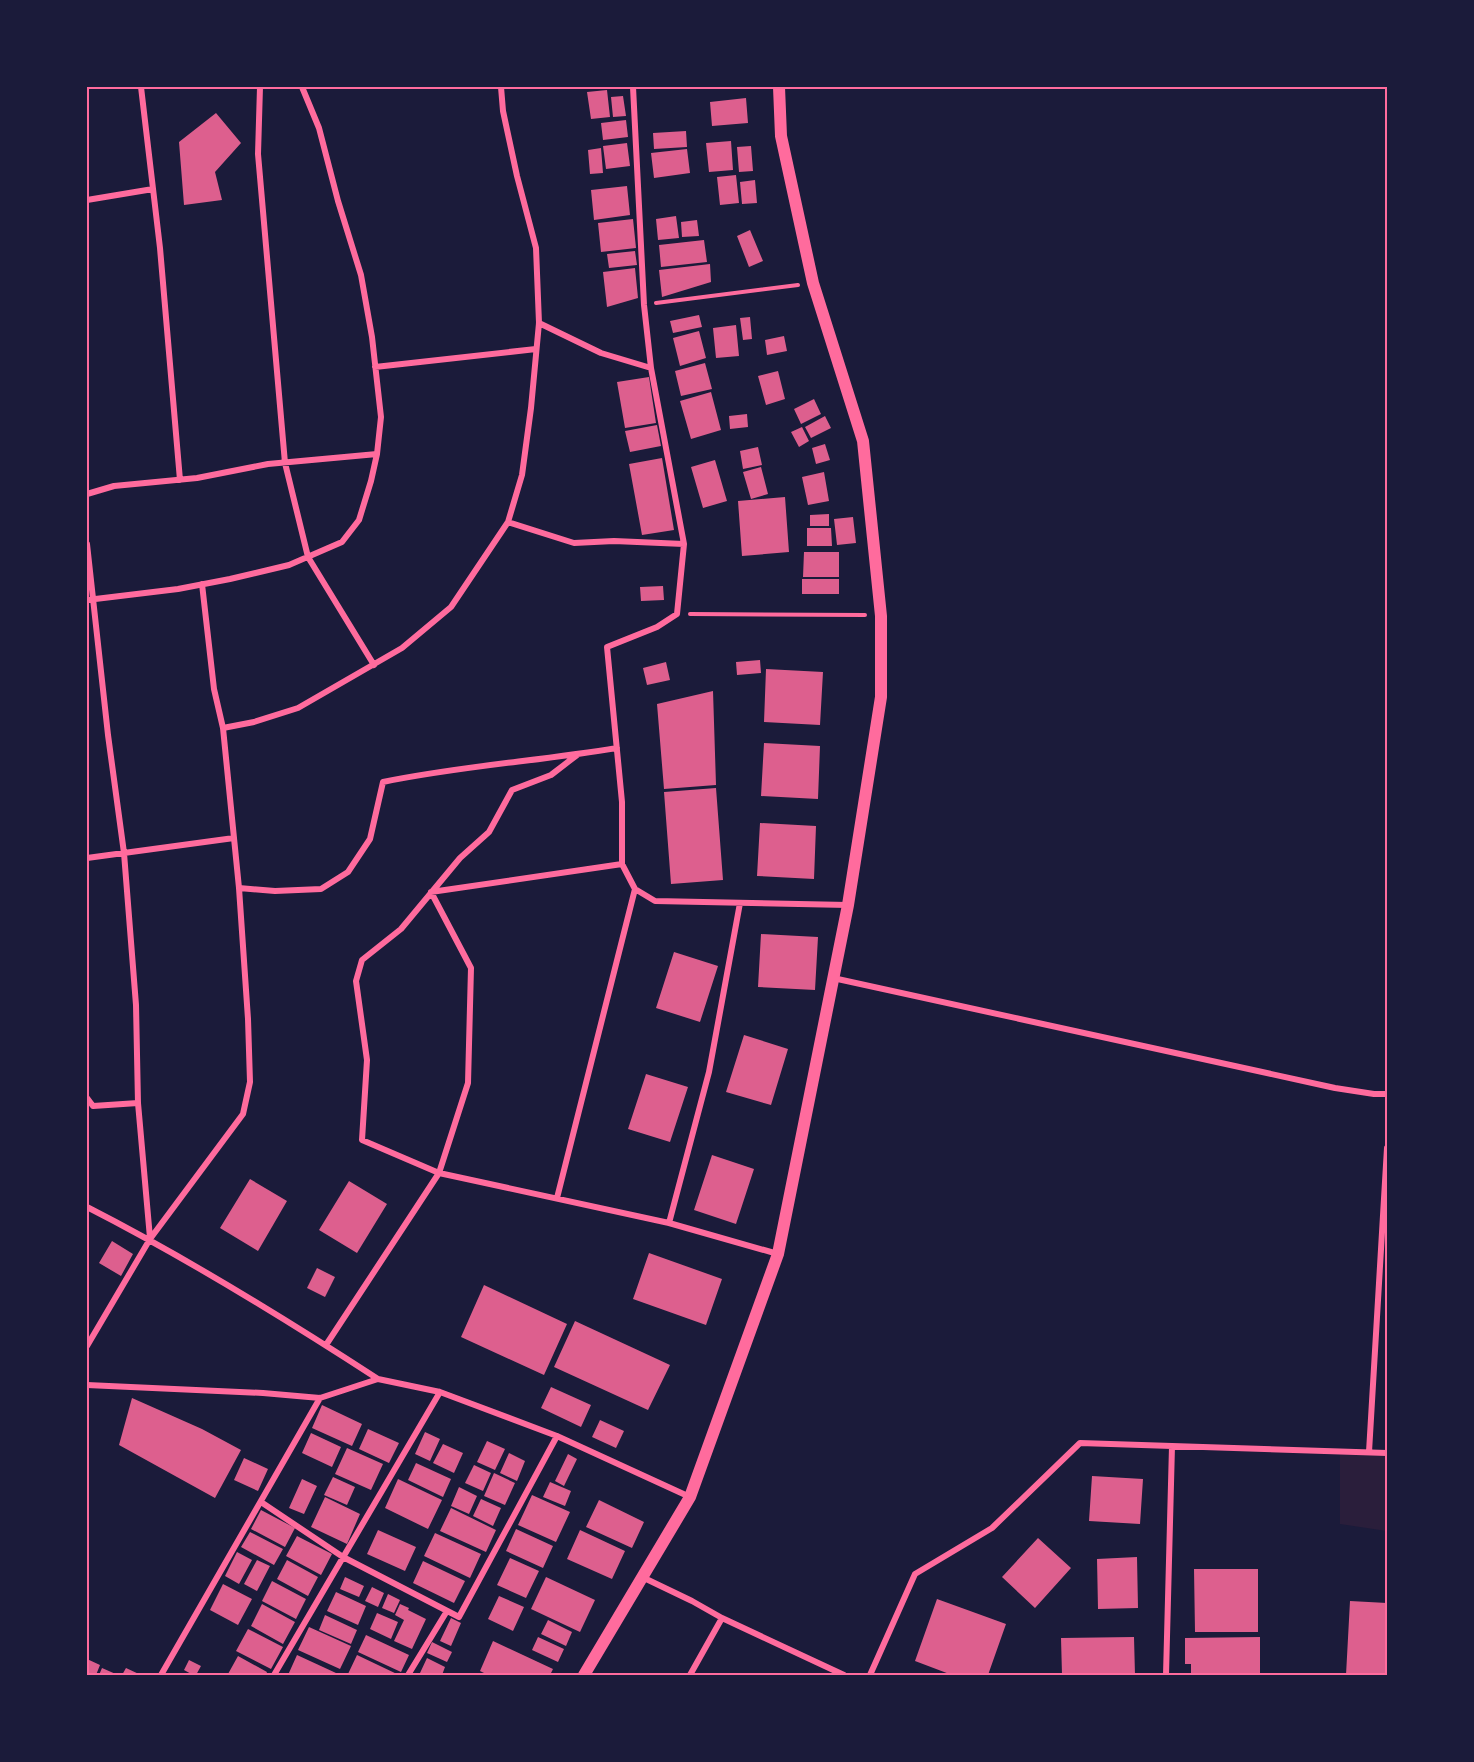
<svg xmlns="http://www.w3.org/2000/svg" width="1474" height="1762" viewBox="0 0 1474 1762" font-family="Karla,sans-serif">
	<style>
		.green { fill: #2a1e3b }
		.building { fill: #dd5f8e }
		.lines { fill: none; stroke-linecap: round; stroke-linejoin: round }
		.path { stroke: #ff6b9d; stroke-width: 4 }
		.minor { stroke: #ff6b9d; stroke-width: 6 }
		.secondary { stroke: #ff6b9d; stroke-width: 12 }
		.neatline { fill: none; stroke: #ff6b9d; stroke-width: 2 }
	</style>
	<rect width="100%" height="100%" fill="#1b1b3a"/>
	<path class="green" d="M1340,1452l47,1v78l-47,-7z"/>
	<path class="building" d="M607,90l3,27 -19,2 -4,-27z
		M623,96l3,20 -13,1 -2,-20z
		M746,98l2,25 -36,3 -2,-24z
		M216,113l25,30 -26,29 7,28 -38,5 -5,-63z
		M626,120l2,17 -25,3 -2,-17z
		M686,131l1,16 -33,2 -1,-16z
		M731,141l2,29 -24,2 -3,-29z
		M627,143l3,23 -24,3 -3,-23z
		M751,146l2,25 -14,1 -2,-25z
		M601,148l2,25 -13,1 -2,-24z
		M687,149l3,24 -36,5 -3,-25z
		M736,175l3,28 -19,2 -3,-28z
		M755,180l2,23 -15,1 -2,-22z
		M627,186l3,29 -36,5 -3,-30z
		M676,216l3,22 -21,2 -2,-21z
		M633,219l3,29 -35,4 -3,-29z
		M697,220l2,16 -17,1 -1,-15z
		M750,230l13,31 -14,6 -12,-31z
		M704,240l3,22 -46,5 -2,-22z
		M635,251l2,14 -28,3 -2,-14z
		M710,264l1,18 -49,15 -3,-27z
		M635,268l3,30 -31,9 -4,-35z
		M699,315l3,12 -29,6 -3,-12z
		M750,317l2,22 -9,1 -3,-22z
		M736,325l3,31 -23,2 -3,-30z
		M699,331l7,27 -26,8 -7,-28z
		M784,336l3,15 -20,4 -2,-15z
		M705,363l7,26 -31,7 -6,-25z
		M778,371l7,28 -19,6 -8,-29z
		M649,377l7,46 -31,5 -8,-46z
		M711,392l10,38 -30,9 -11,-38z
		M814,399l7,15 -20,10 -7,-15z
		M747,414l1,13 -18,2 -1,-13z
		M825,416l6,12 -20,10 -6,-11z
		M657,425l4,21 -31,6 -5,-21z
		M802,427l7,14 -10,6 -8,-15z
		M825,444l5,16 -14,4 -4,-16z
		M758,447l4,18 -19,4 -3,-18z
		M662,458l12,72 -32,5 -13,-71z
		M715,460l12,41 -24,7 -12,-41z
		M761,467l7,27 -17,5 -8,-27z
		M824,472l5,29 -21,4 -6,-28z
		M785,497l4,55 -47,4 -4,-55z
		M829,514v12h-19v-11z
		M853,517l3,26 -19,2 -3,-26z
		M807,528h24l1,18h-25z
		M804,552h35v25h-36z
		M802,579h37v15h-37z
		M663,586l1,14 -23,1 -1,-14z
		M760,660l1,13 -24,2 -1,-13z
		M666,662l4,18 -23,5 -4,-17z
		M766,669l57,3 -3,53 -56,-3z
		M713,691l3,94 -52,4 -7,-85z
		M764,743l56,3 -2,53 -57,-3z
		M716,788l7,92 -52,4 -7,-92z
		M760,823l56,3 -2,53 -57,-3z
		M761,934l57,3 -3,53 -57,-3z
		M674,952l44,14 -18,56 -44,-14z
		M744,1035l44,14 -17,56 -45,-13z
		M646,1074l42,13 -18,55 -42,-13z
		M712,1155l42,14 -18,55 -42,-14z
		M250,1179l37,22 -29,50 -38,-23z
		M349,1181l38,23 -30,49 -38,-23z
		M112,1241l21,13 -12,22 -22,-13z
		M649,1253l73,26 -16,46 -73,-26z
		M317,1268l18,9 -10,20 -18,-9z
		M484,1285l83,39 -23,51 -83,-38z
		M575,1321l95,44 -22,45 -94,-43z
		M551,1387l40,18 -10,22 -40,-19z
		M132,1398l70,31 39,21 -26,48 -96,-53z
		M322,1405l40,19 -10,22 -40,-18z
		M600,1420l24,11 -8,17 -24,-11z
		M368,1429l31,14 -10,20 -30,-14z
		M425,1432l15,7 -10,22 -15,-7z
		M311,1433l30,14 -9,20 -30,-14z
		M487,1441l18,8 -10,21 -18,-8z
		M443,1444l20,9 -9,20 -21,-10z
		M347,1448l36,16 -12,26 -36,-16z
		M509,1453l16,8 -8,20 -17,-8z
		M568,1454l9,5 -13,27 -9,-5z
		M244,1458l24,11 -10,22 -24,-11z
		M416,1463l35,16 -8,18 -35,-17z
		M474,1465l17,8 -8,18 -18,-8z
		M494,1473l21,10 -10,22 -21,-9z
		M1092,1476l51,3 -3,45 -51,-3z
		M333,1477l22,10 -8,18 -23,-10z
		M302,1479l15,7 -13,28 -15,-6z
		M398,1479l44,21 -14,29 -43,-21z
		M550,1482l21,9 -6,15 -22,-9z
		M459,1487l18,9 -8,18 -18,-8z
		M532,1495l38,17 -14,30 -38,-17z
		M325,1497l35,17 -13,30 -36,-17z
		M481,1499l20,9 -8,18 -20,-10z
		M599,1500l45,22 -12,26 -46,-21z
		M451,1508l45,22 -10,22 -46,-21z
		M261,1510l34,18 -10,19 -34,-18z
		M516,1529l37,17 -10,22 -37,-17z
		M378,1530l38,17 -11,24 -38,-17z
		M580,1530l45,21 -13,28 -45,-20z
		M250,1532l33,17 -9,16 -33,-18z
		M435,1533l46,21 -11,24 -46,-22z
		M297,1536l35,18 -11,21 -35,-19z
		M1038,1538l33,30 -36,40 -33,-31z
		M237,1552l15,8 -13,24 -14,-8z
		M1137,1557l1,51 -40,1 -1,-50z
		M510,1558l29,13 -13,27 -29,-13z
		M257,1560l13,6 -13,25 -13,-7z
		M287,1560l31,17 -10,19 -31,-17z
		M423,1561l42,20 -11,22 -41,-20z
		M1194,1569h64v63h-63z
		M345,1577l19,9 -5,11 -19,-8z
		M546,1577l49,23 -15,32 -49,-23z
		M272,1581l34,18 -10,20 -34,-18z
		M223,1584l29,15 -14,26 -28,-15z
		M372,1587l12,6 -6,14 -13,-6z
		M336,1592l30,14 -8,19 -31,-14z
		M388,1594l12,6 -6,13 -12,-5z
		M499,1596l25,11 -11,24 -25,-12z
		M937,1599l69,25 -18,51h-36l-37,-14z
		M1350,1601l37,2v72h-41z
		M262,1604l33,18 -12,22 -32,-18z
		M400,1604l9,4 -1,2 18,9 -14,30 -18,-8 10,-21 -9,-5z
		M377,1613l21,9 -7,17 -21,-10z
		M325,1615l32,15 -6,14 -32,-14z
		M451,1618l10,5 -10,23 -11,-5z
		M548,1620l24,12 -6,14 -25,-12z
		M309,1627l42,19 -11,23 -42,-19z
		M248,1629l35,18 -12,22 -35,-18z
		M366,1635l43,20 -8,17 -43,-20z
		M538,1637l26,12 -6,13 -26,-12z
		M1134,1637l1,38h-73l-1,-37z
		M1260,1637v38h-69v-11h-6v-26z
		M493,1641l60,28 -3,6h-62l-8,-4z
		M432,1642l20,10 -5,10 -20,-9z
		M297,1655l39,18v2h-48z
		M357,1655l42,20 -51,-1z
		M238,1656l29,16 -1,3 -38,-1z
		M427,1658l18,9 -3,8h-18l-4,-2z
		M87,1659l13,6 -4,10h-9z
		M189,1660l12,6 -5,9h-3l-9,-5z
		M102,1668l16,7h-19z
		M126,1668l15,7h-19z"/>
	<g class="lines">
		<path class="path" d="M656,303l142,-18
			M690,614l175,1"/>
		<path class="minor" d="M141,87l19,161 20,232
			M260,87l-2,67 27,309 23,94 66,108
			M501,87l2,24 14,65 19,72 3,75 -8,85 -9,67 -14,47 66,21 40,-2 70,3
			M87,200l66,-11
			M539,323l62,30 50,15
			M375,367l161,-18
			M87,494l27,-8 83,-8 71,-14 109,-10
			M87,544l21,191 16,118 12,152 2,98 12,135
			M87,600l91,-11 52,-10 59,-14 53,-23 17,-22 12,-39 6,-27 4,-37 -9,-80 -11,-62 -23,-74 -19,-73 -17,-41
			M223,728l31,-6 44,-14 104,-60 49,-41 57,-85
			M577,755l-26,20 -39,15 -23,42 -29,26 -59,71 -39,31 -6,21 11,79 -5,80 77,33 230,50 109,31
			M87,858l147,-20
			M622,864v-62l-15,-155 50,-20 20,-13 7,-70 -33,-176 -7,-63 -11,-218
			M239,888l36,3 46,-2 27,-17 22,-33 13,-57c77,-16 156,-21 234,-34
			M833,978l502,110 39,6h13
			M87,1098l6,8 45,-3
			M557,1198l78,-309
			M87,1207c100,51 197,111 291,172
			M669,1223l40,-151 31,-169
			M326,1345l113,-172 29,-90 3,-115 -40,-76 191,-28 13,25 20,12 193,4
			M87,1346l63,-107 93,-125 7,-32 -2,-63 -9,-131 -16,-160 -9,-39 -12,-105
			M87,1385l176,8 57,5 58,-19 62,13 117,44 133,61
			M1369,1452l18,-304
			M261,1502l82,55 116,60 98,-181
			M642,1577l50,24 30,17 122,57
			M161,1675l159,-277
			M274,1675l166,-283
			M408,1675l39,-64
			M690,1675l32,-57
			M870,1675l45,-101 77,-46 88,-85 307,10
			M1166,1675l6,-229"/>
		<path class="secondary" d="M584,1675l106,-178 88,-243 70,-349 33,-208v-81l-18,-175 -50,-158 -32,-147 -2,-49"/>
	</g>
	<rect width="1474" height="1762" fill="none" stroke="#1b1b3a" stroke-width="177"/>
	<rect x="88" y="88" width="1298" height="1586" class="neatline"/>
</svg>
